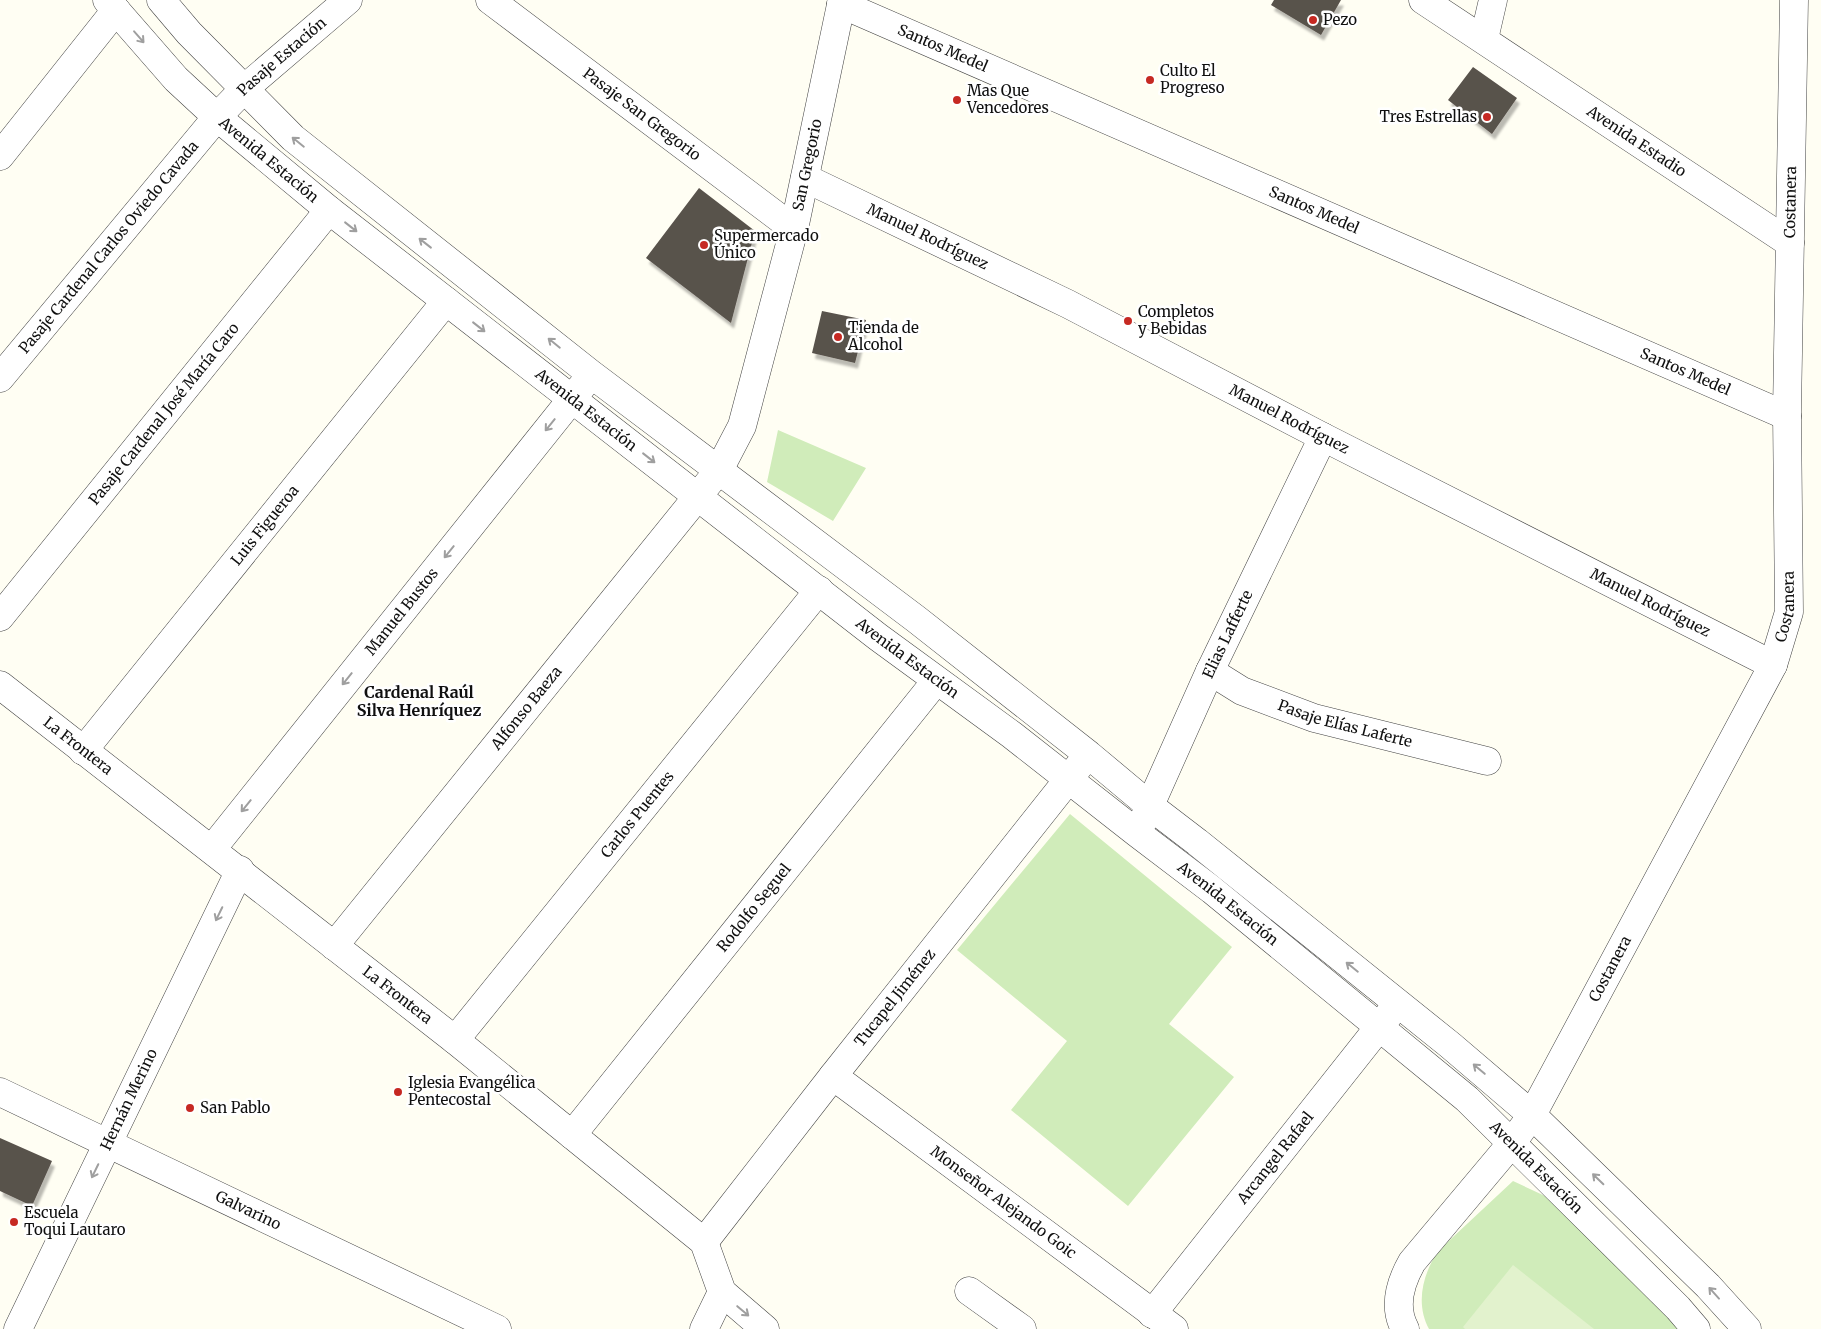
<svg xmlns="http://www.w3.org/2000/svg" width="1821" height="1329" viewBox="0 0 1821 1329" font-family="Merriweather,serif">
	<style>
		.green { fill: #d0ecba }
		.pitch { fill: #e2f2cd }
		.building { fill: #59524c; filter: url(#shadow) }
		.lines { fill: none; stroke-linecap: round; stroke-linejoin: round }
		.minor-casing { stroke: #434343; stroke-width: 29 }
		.minor { stroke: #fff; stroke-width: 28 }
		.oneway { stroke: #9f9f9f }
		.poi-dot { fill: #c62922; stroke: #fff; stroke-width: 2 }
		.labels { text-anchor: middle; stroke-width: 5; stroke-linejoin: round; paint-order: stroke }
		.poi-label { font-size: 15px; fill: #101010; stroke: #fff; text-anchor: start }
		.street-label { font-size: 15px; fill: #101010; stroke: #fff }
		.neighbourhood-label { font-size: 16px; font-weight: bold; fill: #101010; stroke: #fff }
	</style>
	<defs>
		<filter id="shadow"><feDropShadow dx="3" dy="5.5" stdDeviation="1" flood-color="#0004"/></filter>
	</defs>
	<rect width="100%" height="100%" fill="#fffef3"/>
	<path class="green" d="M778,430l88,38 -33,53 -66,-39z
		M1070,814l162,133 -63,77 65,53 -106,129 -117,-96 56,-69 -110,-91z
		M1513,1181l32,15 91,88 43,45h-250c-14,-26 -6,-55 9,-78z"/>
	<path class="pitch" d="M1513,1265l81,64h-129l-2,-2z"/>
	<path class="building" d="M1274,0h67l-20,35 -50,-30z
		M1473,67l44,31 -25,36 -44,-34z
		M699,188l56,43 -24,92 -85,-65z
		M822,311l44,9 -11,43 -43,-10z
		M0,1138l52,23 -20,45 -32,-15z"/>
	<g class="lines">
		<g class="minor-casing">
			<g id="minor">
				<path id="s1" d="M107,0l69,79 41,38 112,93 549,427 134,98 125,98 75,57 255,209 211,209 18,21"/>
				<path d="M161,0l28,33 104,105 298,236 325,245 173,136 61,51 47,36 253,203 82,70 176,171 39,43"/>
				<path id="s2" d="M490,0l304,229"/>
				<path id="s3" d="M1423,0l367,243"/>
				<path id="s4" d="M841,4l946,412"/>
				<path d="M1484,39l9,-39"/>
				<path d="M0,156l116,-146"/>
				<path id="s5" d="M805,178l263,126 255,133 450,228"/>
				<path id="s6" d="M0,378l217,-261 27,-28 104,-89"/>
				<path id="s7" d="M0,617l329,-407"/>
				<path id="s8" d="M1210,671l32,20 72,27 173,43"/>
				<path id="s9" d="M0,685l455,355 249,202 18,50 43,37"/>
				<path id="s10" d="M83,751l363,-450"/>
				<path id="s11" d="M1143,821l67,-150 113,-234"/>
				<path id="s12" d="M212,849l371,-464"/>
				<path id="s13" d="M334,946l364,-450 21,-26 23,-44 52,-197 48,-229"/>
				<path id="s14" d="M455,1040l364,-450"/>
				<path id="s15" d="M833,1076l341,253"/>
				<path id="s16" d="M0,1092l497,237"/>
				<path id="s17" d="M572,1135l364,-454"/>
				<path id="s18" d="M704,1242l129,-166 246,-310"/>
				<path d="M969,1291l53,38"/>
				<path id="s19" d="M1152,1314l239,-302"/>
				<path id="s20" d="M18,1329l222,-459"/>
				<path d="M704,1329l18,-37"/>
				<path id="s21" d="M1405,1329c-12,-22 -5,-46 7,-67l99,-118 21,-29 241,-450 16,-53 -2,-200 7,-412"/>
			</g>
		</g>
		<use href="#minor" class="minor"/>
	</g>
	<defs><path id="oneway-shaft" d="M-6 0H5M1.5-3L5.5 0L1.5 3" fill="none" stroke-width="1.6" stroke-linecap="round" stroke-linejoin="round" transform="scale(1.25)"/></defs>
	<g class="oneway">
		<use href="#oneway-shaft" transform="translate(139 37) rotate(49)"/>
		<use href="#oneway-shaft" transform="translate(298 142) rotate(-141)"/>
		<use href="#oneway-shaft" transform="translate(351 227) rotate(38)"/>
		<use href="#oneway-shaft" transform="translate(425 243) rotate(-142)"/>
		<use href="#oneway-shaft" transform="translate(479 327) rotate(38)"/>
		<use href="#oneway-shaft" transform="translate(554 343) rotate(-141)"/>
		<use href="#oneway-shaft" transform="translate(550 425) rotate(129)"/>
		<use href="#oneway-shaft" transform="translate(649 458) rotate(38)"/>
		<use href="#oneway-shaft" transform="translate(449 552) rotate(129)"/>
		<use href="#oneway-shaft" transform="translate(347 679) rotate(129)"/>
		<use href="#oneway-shaft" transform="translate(246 806) rotate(129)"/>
		<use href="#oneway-shaft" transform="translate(219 914) rotate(116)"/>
		<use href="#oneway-shaft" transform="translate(1352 967) rotate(-141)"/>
		<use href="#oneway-shaft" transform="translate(1479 1069) rotate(-140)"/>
		<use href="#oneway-shaft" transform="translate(95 1171) rotate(116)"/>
		<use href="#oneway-shaft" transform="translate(1598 1179) rotate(-136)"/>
		<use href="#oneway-shaft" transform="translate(1714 1293) rotate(-132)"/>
		<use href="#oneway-shaft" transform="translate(743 1311) rotate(40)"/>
	</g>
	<g class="poi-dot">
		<circle cx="1313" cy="20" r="5"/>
		<circle cx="1150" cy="80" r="5"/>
		<circle cx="957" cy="100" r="5"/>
		<circle cx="1487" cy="117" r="5"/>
		<circle cx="704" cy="245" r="5"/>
		<circle cx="1128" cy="321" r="5"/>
		<circle cx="838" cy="337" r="5"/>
		<circle cx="398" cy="1092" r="5"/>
		<circle cx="190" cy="1108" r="5"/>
		<circle cx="14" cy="1222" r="5"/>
	</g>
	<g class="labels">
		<g class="poi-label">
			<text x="1323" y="25">Pezo</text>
			<text x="1160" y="76">Culto El<tspan x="1160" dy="17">Progreso</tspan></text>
			<text x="967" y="96">Mas Que<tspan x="967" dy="17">Vencedores</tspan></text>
			<text x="1477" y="122" text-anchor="end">Tres Estrellas</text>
			<text x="714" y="241">Supermercado<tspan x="714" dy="17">Único</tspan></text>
			<text x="1138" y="317">Completos<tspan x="1138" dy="17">y Bebidas</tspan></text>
			<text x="848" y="333">Tienda de<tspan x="848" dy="17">Alcohol</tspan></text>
			<text x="408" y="1088">Iglesia Evangélica<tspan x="408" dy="17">Pentecostal</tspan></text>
			<text x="200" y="1113">San Pablo</text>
			<text x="24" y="1218">Escuela<tspan x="24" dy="17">Toqui Lautaro</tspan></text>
		</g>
		<g class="street-label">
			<text dy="5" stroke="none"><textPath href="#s4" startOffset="111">Santos Medel</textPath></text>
			<text dy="5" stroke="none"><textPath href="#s6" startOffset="428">Pasaje Estación</textPath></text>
			<text dy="5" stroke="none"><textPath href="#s2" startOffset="190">Pasaje San Gregorio</textPath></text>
			<text dy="5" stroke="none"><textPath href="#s3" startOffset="256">Avenida Estadio</textPath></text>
			<text dy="5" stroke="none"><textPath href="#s1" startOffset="228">Avenida Estación</textPath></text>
			<text dy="5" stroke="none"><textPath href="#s13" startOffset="931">San Gregorio</textPath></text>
			<text dy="5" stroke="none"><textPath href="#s21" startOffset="1236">Costanera</textPath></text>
			<text dy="5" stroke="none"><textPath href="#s4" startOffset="516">Santos Medel</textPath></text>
			<text dy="5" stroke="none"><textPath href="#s5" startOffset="136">Manuel Rodríguez</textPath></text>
			<text dy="5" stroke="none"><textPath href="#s6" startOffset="170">Pasaje Cardenal Carlos Oviedo Cavada</textPath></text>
			<text dy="5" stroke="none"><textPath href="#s4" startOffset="921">Santos Medel</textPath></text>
			<text dy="5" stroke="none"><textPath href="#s1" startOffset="632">Avenida Estación</textPath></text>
			<text dy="5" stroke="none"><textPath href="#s7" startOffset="261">Pasaje Cardenal José María Caro</textPath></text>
			<text dy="5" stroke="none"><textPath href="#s5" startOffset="541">Manuel Rodríguez</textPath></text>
			<text dy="5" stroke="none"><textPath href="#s10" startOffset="290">Luis Figueroa</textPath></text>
			<text dy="5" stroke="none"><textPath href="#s5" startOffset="946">Manuel Rodríguez</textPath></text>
			<text dy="5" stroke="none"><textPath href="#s21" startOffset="831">Costanera</textPath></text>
			<text dy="5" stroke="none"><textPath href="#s12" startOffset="304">Manuel Bustos</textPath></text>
			<text dy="5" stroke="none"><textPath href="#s11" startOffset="205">Elias Lafferte</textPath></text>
			<text dy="5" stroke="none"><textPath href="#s1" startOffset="1038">Avenida Estación</textPath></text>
			<text dy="5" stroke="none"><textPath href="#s13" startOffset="306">Alfonso Baeza</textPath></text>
			<text dy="5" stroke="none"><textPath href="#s8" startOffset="146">Pasaje Elías Laferte</textPath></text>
			<text dy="5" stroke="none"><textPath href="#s9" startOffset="99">La Frontera</textPath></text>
			<text dy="5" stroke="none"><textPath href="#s14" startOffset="290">Carlos Puentes</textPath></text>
			<text dy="5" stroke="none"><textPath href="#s1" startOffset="1442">Avenida Estación</textPath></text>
			<text dy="5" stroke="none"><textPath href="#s17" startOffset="291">Rodolfo Seguel</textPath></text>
			<text dy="5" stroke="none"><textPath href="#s21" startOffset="426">Costanera</textPath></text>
			<text dy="5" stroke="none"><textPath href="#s9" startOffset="504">La Frontera</textPath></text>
			<text dy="5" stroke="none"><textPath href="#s18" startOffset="310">Tucapel Jiménez</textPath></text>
			<text dy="5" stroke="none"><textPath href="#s20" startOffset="255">Hernán Merino</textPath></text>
			<text dy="5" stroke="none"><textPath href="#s19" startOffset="199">Arcangel Rafael</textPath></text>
			<text dy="5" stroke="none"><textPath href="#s1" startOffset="1848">Avenida Estación</textPath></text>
			<text dy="5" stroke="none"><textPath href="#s15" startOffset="212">Monseñor Alejando Goic</textPath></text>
			<text dy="5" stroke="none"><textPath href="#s16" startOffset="275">Galvarino</textPath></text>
		</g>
		<g class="neighbourhood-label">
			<text x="419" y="698">Cardenal Raúl<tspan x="419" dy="18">Silva Henríquez</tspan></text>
		</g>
	</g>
</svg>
